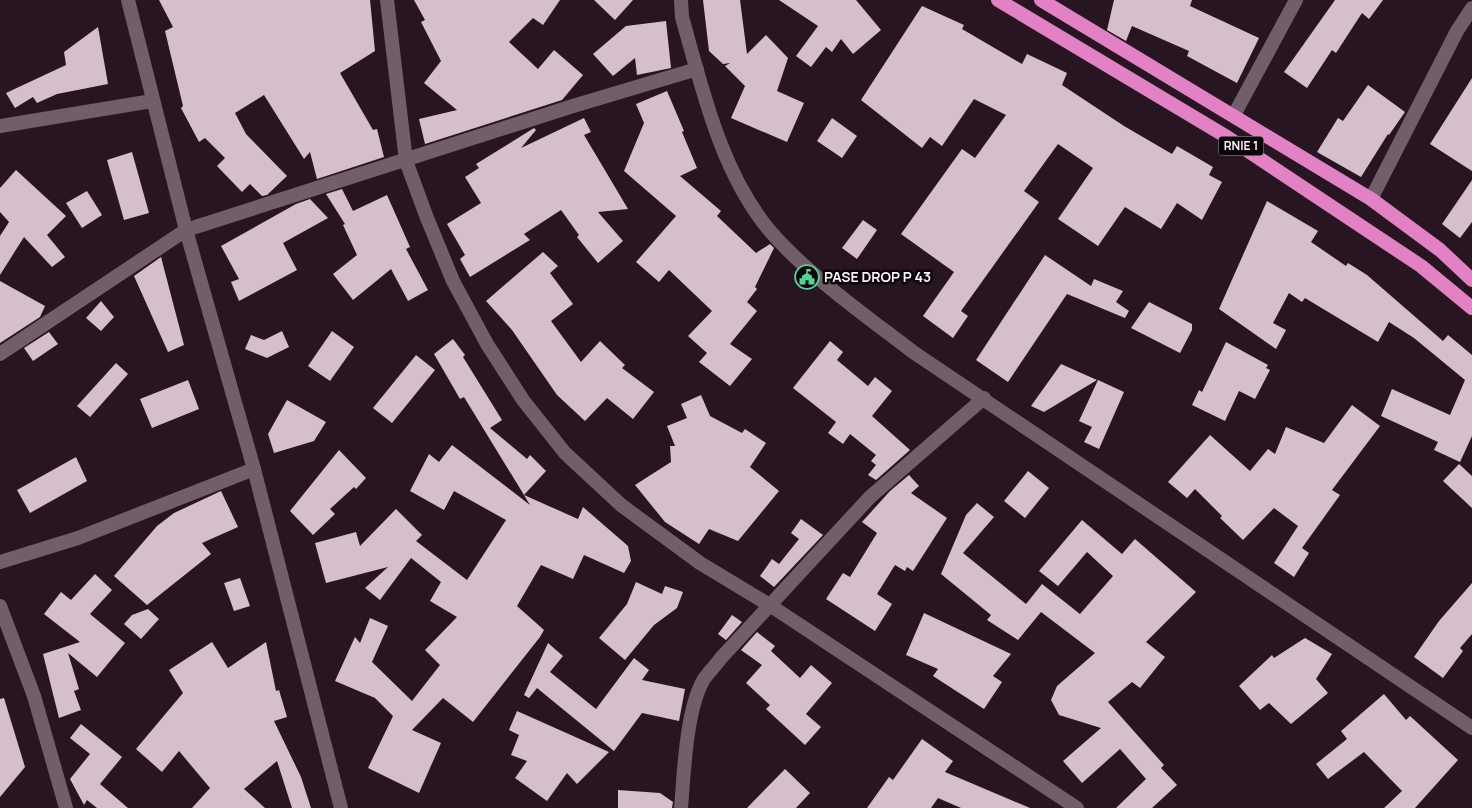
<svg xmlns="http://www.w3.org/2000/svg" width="1472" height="808" viewBox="0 0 1472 808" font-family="Manrope,sans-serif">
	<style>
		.building { fill: #d6bfcd }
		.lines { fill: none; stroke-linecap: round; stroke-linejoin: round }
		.minor { stroke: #725d6a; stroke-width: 14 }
		.tertiary { stroke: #725d6a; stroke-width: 14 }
		.secondary { stroke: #725d6a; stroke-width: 14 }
		.trunk { stroke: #e281c4; stroke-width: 14 }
		.labels { text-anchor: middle; stroke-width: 5; stroke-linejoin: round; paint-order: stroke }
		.shield { fill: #0b0509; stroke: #b3a9b0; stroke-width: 1 }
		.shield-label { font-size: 12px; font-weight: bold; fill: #fbeff7 }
		.poi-label { font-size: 14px; font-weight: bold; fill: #fbeff7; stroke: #0b0509; text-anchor: start }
	</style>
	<rect width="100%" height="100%" fill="#271621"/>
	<path class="building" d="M159,0h211l5,51 -35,22 33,57 4,-1 7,28 -67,22 -7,-27 -6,7 -40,-64 -29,18 11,21 41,42 -20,19 -5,1 -12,-12 -8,8 -25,-26 8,-8 -20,-20 -6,4 -18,-34 2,-2 -18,-75 8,-4z
		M414,0h146l-17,25 -10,-7 -24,24 29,27 16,-19 29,25 -21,25 -137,44 -6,-25 38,-9 -33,-27 17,-22 -20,-39 4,-2z
		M594,0h39l-18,20z
		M703,0h37l7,54 19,-19 22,23 -11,33 27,12 -17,39 -56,-24 14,-32 -20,-20 5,-3 -7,1 -14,-13z
		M779,0h77l25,30 -28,24 -12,-15 -9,13 -6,-5 -15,20 -15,-11 22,-30z
		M1114,0h78l-2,6 69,32 -22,45 -50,-27 2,-5 -57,-25 -6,15 -19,-11z
		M1335,0h48l-14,19 -7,-6 -26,40 -4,-3 -25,38 -23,-16z
		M922,6l42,19 -2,4 60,35 5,-10 40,19 -5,12 62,41 48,28 5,-8 36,21 -4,8 13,7 -20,38 -25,-17 -16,26 -36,-22 -27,39 -40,-27 35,-51 -35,-24 -34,47 15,11 -78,109 7,5 -15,22 -30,-22 31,-44 -53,-38 61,-85 13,9 31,-43 -32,-16 -32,47 -12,-9 -8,11 -61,-48z
		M666,21l5,47 -34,7 -2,-17 -22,18 -20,-22 33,-28z
		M98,27l10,57 -51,10 -20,9 -4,-6 -18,11 -9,-15 60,-28 -2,-13z
		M1472,78v93l-42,-27z
		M1368,85l37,27 -16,23 -1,-1 -27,43 -44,-25 21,-34 5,3z
		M667,91l17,40 -2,1 15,36 -17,8 41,35 -4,5 39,37 14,-9 4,4 -19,39 2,2 -10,13 10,9 -27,33 22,15 -22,27 -31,-24 8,-9 -19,-17 24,-25 -43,-41 -10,12 -23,-20 40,-46 -52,-45 20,-48 -8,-19z
		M584,118l7,14 -7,3 44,74 -30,3 25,29 -25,22 -21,-26 2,-2 -18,-25 -37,24 6,6 -60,37 -10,-18 5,-4 -18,-31 34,-21 -16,-26 14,-9 -3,-4 58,-36 2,2 -15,18z
		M832,118l25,18 -15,22 -25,-17z
		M132,152l17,61 -25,7 -17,-60z
		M16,170l50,46 -19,19 18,22 -13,10 -28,-30 -24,38v-39l9,-14 -9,-10v-24z
		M1472,180v42l-12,16 -18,-14z
		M342,189l11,22 34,-16 23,52 -4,2 22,41 -20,11 -17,-32 -38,31 -20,-26 24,-19 -14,-30 2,-1 -19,-30z
		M87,191l15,24 -20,13 -16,-25z
		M310,199l18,19 -45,25 14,27 -58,31 -8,-19 8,-3 -18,-33 75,-42z
		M1267,201l51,30 -7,11 35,24 2,-3 19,12 76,66 5,-6 24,20v81l-12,26 -26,-12 4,-8 -57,-26 11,-27 58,26 15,-35 -51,-42 -25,-16 -11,20 -73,-44 -3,4 -13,-9 -16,30 13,7 -10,19 -57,-40z
		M863,220l14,10 -20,29 -15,-11z
		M543,252l15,14 -8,7 23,31 -22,17 30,41 19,-21 25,24 -3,3 32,24 -21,27 -26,-21 -22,23 -28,-26 -45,-65 -26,-29z
		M1045,255l46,31 3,-7 29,12 -7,11 13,9 -4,7 -58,-24 -59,88 -32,-22z
		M161,257l23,88 -16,7 -34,-76z
		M0,281l45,25 -5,11 -40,26z
		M101,301l13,16 -13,14 -15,-13z
		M1149,302l43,22v6l-12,23 -49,-25z
		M282,331l7,16 -22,11 -22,-9 6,-14 13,5z
		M332,331l22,16 -24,34 -22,-15z
		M49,332l9,12 -25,17 -9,-13z
		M453,339l12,16 -2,2 39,63 -12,8 37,31 3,-4 16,16 -22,24 -60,-98 -4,2 -26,-45z
		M830,341l13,11 -6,8 31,26 7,-9 17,14 -20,25 38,34 -34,30 -8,-5 8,-10 -5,-4 5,-6 -26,-21 -7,10 -15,-11 8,-11 -43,-34z
		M1226,342l42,23 -2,3 4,2 -15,29 -16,-8 -14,30 -33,-16 7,-15 3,2z
		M416,355l19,15 -43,53 -19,-15z
		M116,363l12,11 -38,43 -13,-11z
		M1061,364l36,16 -53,32 -13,-6z
		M188,380l11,29 -47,19 -12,-29z
		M1098,380l26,12 -25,57 -15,-7 8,-15 -13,-6z
		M701,395l9,21 32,17 3,-4 21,14 -16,24 29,24 -41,50 -29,-12 -10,15 -34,-22 -30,-37 36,-23 -1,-16h5l-8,-20 20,-8 -6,-14z
		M287,400l39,22 -12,19 -40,12 -6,-19z
		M1352,405l28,21 -48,64 8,5 -38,53 7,5 -15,24 -20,-14 24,-37 -24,-18 -31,32 -23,-22 2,-2 -27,-27 -8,9 -19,-16 42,-47 40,36 18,-22 7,5 11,-27 38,16z
		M452,445l78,60 -6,-10 54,24 5,-12 45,39 3,15 -7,12 -40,-18 -11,24 -32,-14 -24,41 27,24 -4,7 -67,85 -30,-24 -31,32 29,13 -22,50 -51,-25 25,-52 -18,-18 -40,-17 20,-44 5,6 10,-25 18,8 -16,36 40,39 28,-36 -15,-15 32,-33 -27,-16 11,-19 -30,-24 -31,42 -15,-12 23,-21 -62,16 -11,-40 41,-11 4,14 36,-37 26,26 -6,6 51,39 39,-60 -52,-29 -10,19 -34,-19 19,-37 10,8z
		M339,450l27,28 -10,11 -2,-2 -24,22 5,5 -22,21 -23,-24z
		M76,457l11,24 -57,32 -13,-23z
		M1459,464l13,12v32l-29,-27z
		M1028,471l21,17 -24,30 -21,-17z
		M909,475l10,11 -8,7 36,25 -34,53 -6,-4 -2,4 -10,-6 -18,29 15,10 -17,27 -49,-32 17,-26 7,4 27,-44 -15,-11 28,-31z
		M221,491l17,36 -36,16 9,11 -64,51 -33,-29 43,-50 17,-13z
		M977,503l17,14 -31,36 63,51 16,-20 38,30 33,-38 -26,-24 -29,34 -19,-15 43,-51 40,34 13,-15 61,53 -50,50 19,15 -25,31 -8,-6 -24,20 56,63 -3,3 16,17 -25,23h-36l30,-29 -26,-30 -38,34 -19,-22 38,-33 -42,-13 -8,-15 6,-14 38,-33 -54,-41 -23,28 -31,-20 4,-5 -50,-41 25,-59z
		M801,519l22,16 -49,52 -14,-11 12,-17 7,5 20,-25 -8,-6z
		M95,574l17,16 -22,24 35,29 -28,34 -29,-24 11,36 -5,2 7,19 -22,8 -16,-64 37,-12 -36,-28 17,-22 10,8z
		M240,578l10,28 -16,5 -10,-28z
		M636,582l26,12 3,-8 18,6 -6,16 -23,17 -29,35 -26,-22 28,-34z
		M1472,583v51l-12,14 3,3 -20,27 -29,-21 25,-36z
		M148,609l11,10 -18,20 -17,-15 8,-9z
		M924,613l87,41 -18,22 9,6 -18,27 -51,-33 5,-7 -32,-14z
		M732,615l10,7 -16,18 -8,-6z
		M757,632l18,14 -4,5 29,27 11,-13 21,18 -26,31 15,13 -16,18 -39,-36 4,-4 -24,-22 16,-18 -21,-15z
		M1305,638l27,16 -16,25 12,14 -37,31 -22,-21 -9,7 -21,-24 33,-31 2,3z
		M212,642l16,26 38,-26 10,49 3,-1 8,27 -13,4 27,56 10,31h-19l-15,-47 -33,28 21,19h-73l18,-20 -31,-37 -17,21 -26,-23 47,-56 -14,-23z
		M548,643l15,13 -13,16 46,37 38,-51 15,12 -7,10 43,9 -6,32 -37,-8 -28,38 -77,-63 -8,10 -5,-3z
		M1384,694l22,26 4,-4 48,44 -43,48h-31l18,-17 -38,-39 -36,27 -12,-15 31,-25 -6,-8z
		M4,698l21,69 -25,30v-98z
		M517,711l92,41 -32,32 -10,-11 -20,28 -32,-23 12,-17 -16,-6 8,-20 -10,-5z
		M81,724l41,33 -22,27 28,24h-31l-10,-8 -3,5 -14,-26 20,-25 -20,-16z
		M922,739l31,22 -8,11 85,36h-69l-23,-10 -7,10h-64l22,-31 4,3z
		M785,769l25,24 -14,15h-49z
		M618,790l42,3 13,9 -1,6h-54z"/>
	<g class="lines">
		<path class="minor" d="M387,0l19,161 21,57 26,63 34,63 36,56 42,53 56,52 79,58 71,43 306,202
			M681,0l1,17c20,71 39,156 88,214 39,45 95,84 143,121l559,376
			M1234,115l62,-115
			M0,126l152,-25
			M0,354l186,-124 387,-124 124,-37
			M0,562l78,-24 176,-69
			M0,606l34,90 32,112
			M681,808c3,-35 5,-99 23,-129 5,-7 12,-14 17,-21l149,-161 114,-99"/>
		<path class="tertiary" d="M1371,199l86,-168 15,-23"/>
		<path class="secondary" d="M128,0l58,230 68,239 87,339"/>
		<path class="trunk" d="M998,0l229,137 194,129 51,42
			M1041,0l330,199 69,51 32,30"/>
	</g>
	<defs>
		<g id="civic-ring" transform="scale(1.25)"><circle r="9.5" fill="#0b0509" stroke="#52d397" stroke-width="1.5"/><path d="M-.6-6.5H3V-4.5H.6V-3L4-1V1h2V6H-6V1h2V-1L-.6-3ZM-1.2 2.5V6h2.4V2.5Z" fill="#52d397"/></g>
	</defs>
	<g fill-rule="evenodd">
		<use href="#civic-ring" x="807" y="277"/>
	</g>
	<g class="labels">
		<rect class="shield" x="1218.5" y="136.5" width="45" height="19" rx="4"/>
		<g class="shield-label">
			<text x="1241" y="150">RNIE 1</text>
		</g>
		<g class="poi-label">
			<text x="824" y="282">PASE DROP P 43</text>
		</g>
	</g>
</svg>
